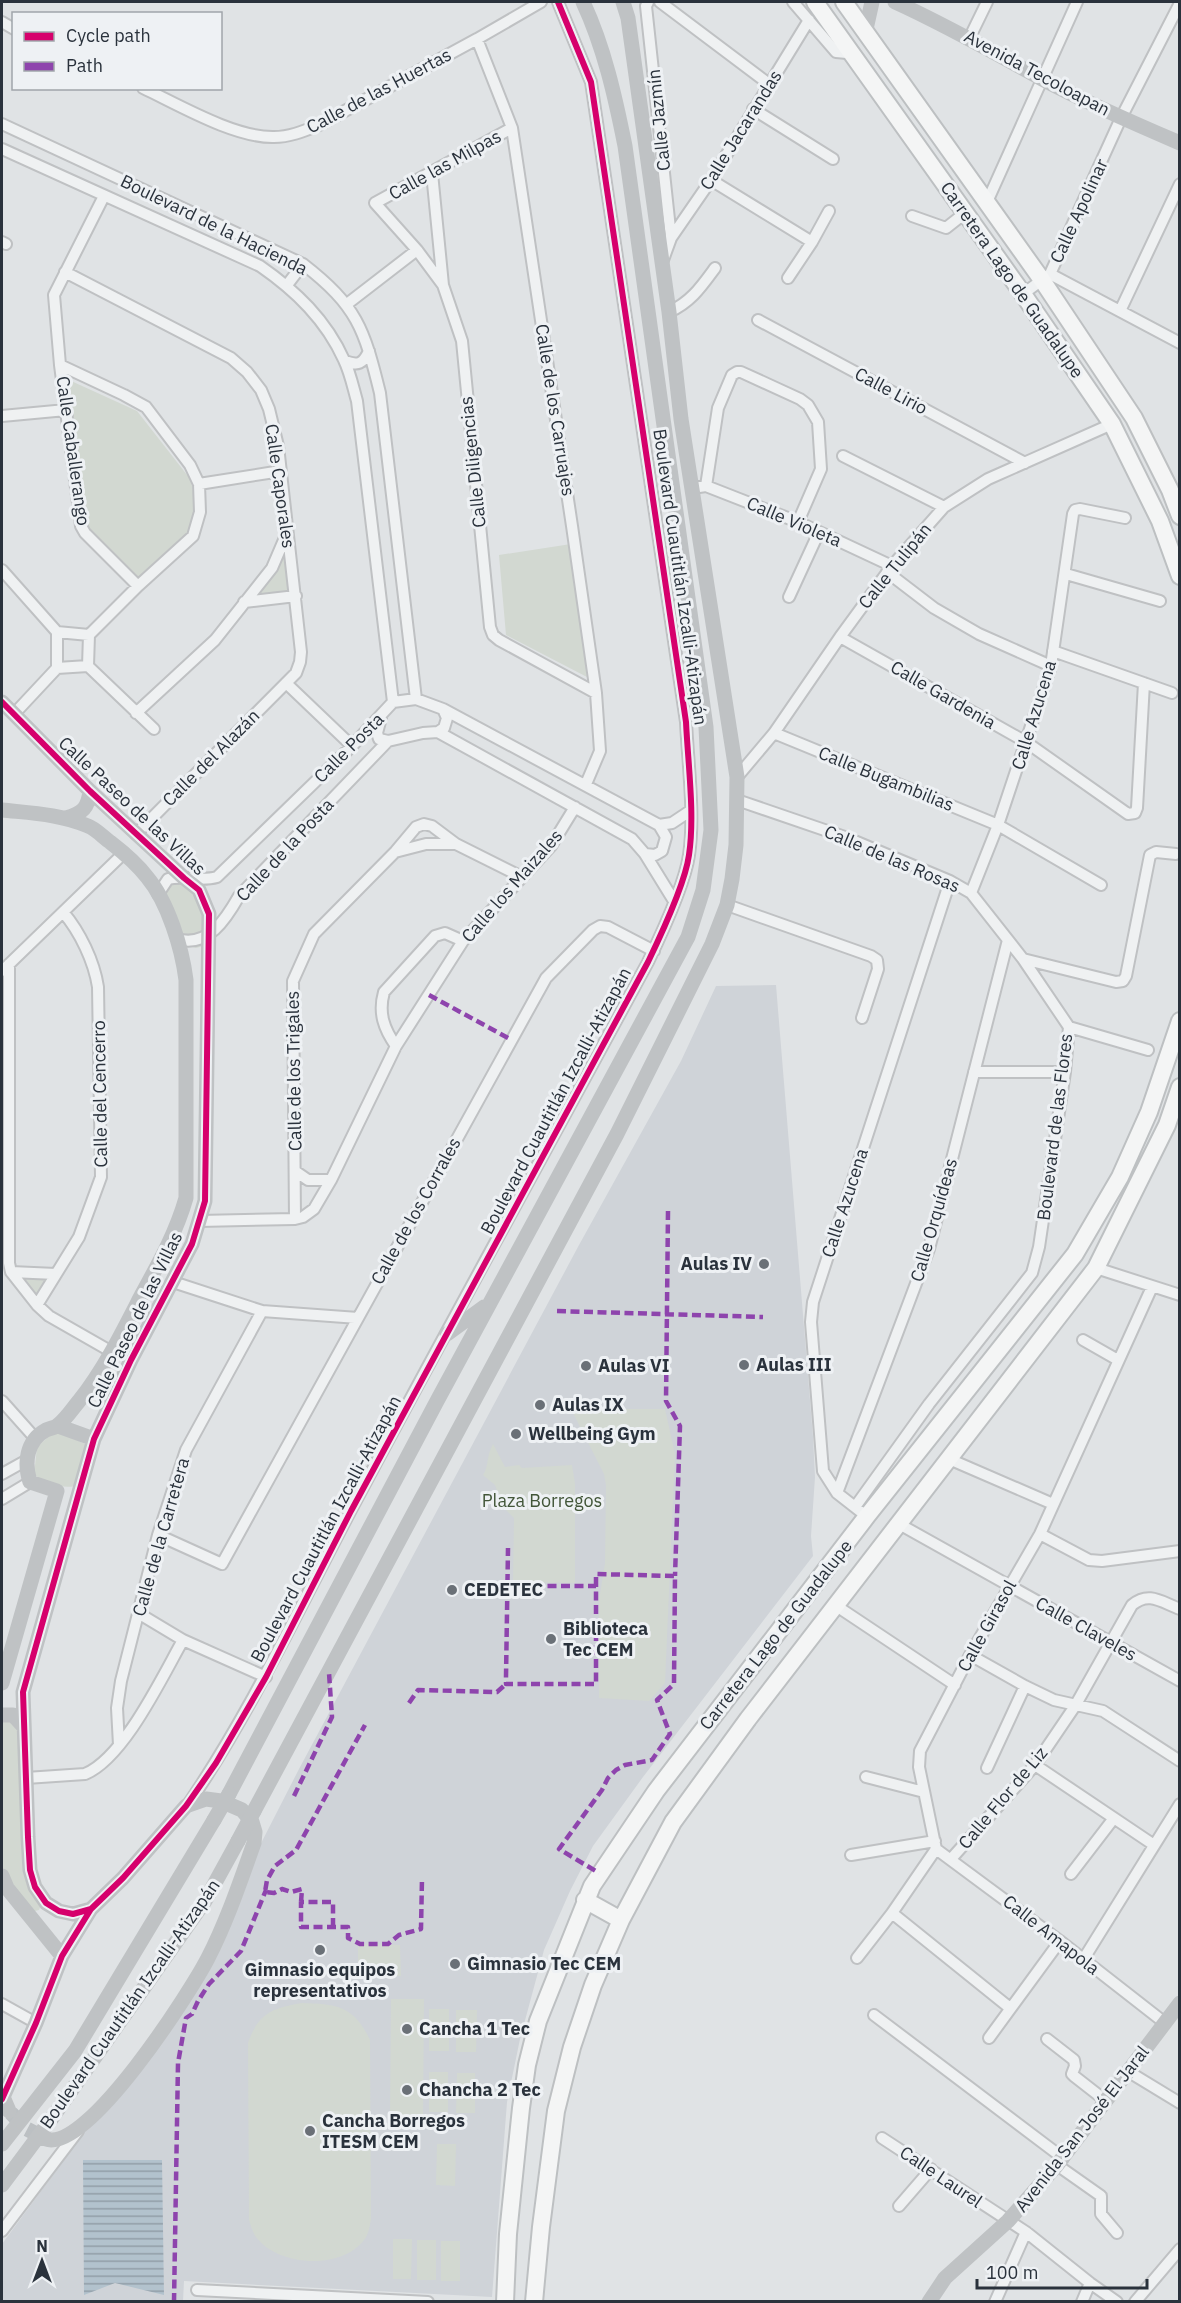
<svg xmlns="http://www.w3.org/2000/svg" width="1181" height="2303" viewBox="0 0 1181 2303" font-family="'IBM Plex Sans',sans-serif">
	<style>
		.built { fill: #cfd3d8 }
		.park { fill: #d2d8d1 }
		.water { fill: url(#water-rules) }
		.lines { fill: none; stroke-linecap: round; stroke-linejoin: round }
		.secondary-tunnel { stroke: #bcc0c3; stroke-width: 15; stroke-dasharray: 15 8; stroke-linecap: butt }
		.street-casing { stroke: #bfc1c3; stroke-width: 14 }
		.primary-casing { stroke: #bdc0c2; stroke-width: 20 }
		.street { stroke: #eff1f2; stroke-width: 10 }
		.secondary { stroke: #bfc2c4; stroke-width: 15 }
		.primary { stroke: #f4f5f5; stroke-width: 16 }
		.secondary-bridge { stroke: #bfc2c4; stroke-width: 15 }
		.quiet { stroke: #8e44ad; stroke-width: 4.5; stroke-dasharray: 9 4.5; stroke-linecap: butt }
		.cycleway-casing { stroke: #eef1f4; stroke-width: 10 }
		.cycleway { stroke: #d6006c; stroke-width: 6 }
		.poi-dot { fill: #6a7077; stroke: #eef1f4; stroke-width: 2 }
		.labels { text-anchor: middle; stroke-width: 6; stroke-linejoin: round; paint-order: stroke }
		.street-label { font-size: 18px; fill: #2a323c; stroke: #eef1f4 }
		.poi-label { font-size: 18px; font-weight: bold; fill: #2a323c; stroke: #eef1f4; text-anchor: start }
		.park-label { font-size: 18px; fill: #425639; stroke: #eef1f4 }
	</style>
	<defs>
		<pattern id="water-rules" width="6" height="5" patternUnits="userSpaceOnUse" patternTransform="scale(1.5)"><rect width="6" height="5" fill="#b2c2cd"/><path d="M0 2.5h6" fill="none" stroke="#919ea8"/></pattern>
	</defs>
	<rect width="100%" height="100%" fill="#e0e3e5"/>
	<path class="built" d="M776,985l37,452 2,40 -4,59 2,20 -170,221 -50,69 -23,45 -26,59 -24,89 -13,63 -15,195 -308,-16 -1,20h-181v-57l81,-110 53,-63 28,-38 135,-264 280,-524 102,-184 35,-75z"/>
	<path class="park" d="M69,380l68,31 54,69 5,32 -6,23 -50,46 -54,-52z
		M571,544l16,133 -81,-42 -7,-80z
		M284,546l9,48 -43,5z
		M184,881l18,13 12,49 -18,5 -14,-4 -21,-46 6,-14z
		M16,1275h37l-17,26z
		M571,1409h94l10,45 -10,229 -16,18 -50,-3v-98l6,-37 1,-78 -2,-11z
		M55,1431l35,15 -10,39c-18,5 -30,-1 -46,-10l3,-28z
		M493,1444l12,23 14,-2 3,3 50,-3 3,19v99l-62,-1 1,-64 -11,-11 -8,-22 -12,-10c6,-8 3,-19 10,-31z
		M9,1719l12,10 4,137 17,37 -3,7 -8,2 -29,-43v-148z
		M358,1944l42,1 1,31h-26l-17,-11z
		M391,1999h33l-1,124h-33z
		M302,2003c35,1 52,3 68,37l1,179c-1,5 -2,13 -5,18 -20,33 -87,31 -110,0 -3,-4 -5,-11 -7,-17l-1,-177c10,-30 25,-35 54,-40z
		M429,2009h20v42h-20z
		M456,2010h21l-1,42h-20z
		M429,2072h19v40h-19z
		M457,2073h18v40h-19z
		M437,2144h19l-1,42 -19,-1z
		M393,2239h19l-1,40h-18z
		M417,2240h19v40h-19z
		M441,2241h19v40h-19z"/>
	<path class="water" d="M83,2160h79l2,135 -49,-12 -31,12z"/>
	<g class="lines">
		<path class="secondary-tunnel" d="M11,2113l14,15 21,11"/>
		<g class="street-casing">
			<path id="street" d="M648,2l-2,4 25,232 -2,1
				M660,2l109,82
				M793,2l43,50 11,1 3,-4
				M2,22l12,7
				M970,37l17,-35
				M477,39l35,89 60,398 24,167 4,58 -14,33
				M143,88c36,17 92,50 131,49 16,0 30,-6 45,-12l158,-86 64,-37
				M753,109l80,50
				M2,124l301,140c54,42 61,64 77,129l36,306
				M2,149l258,117c36,25 66,54 84,94 6,12 9,27 13,41l36,301
				M432,173l11,112 19,56 28,286 3,8 6,5 97,53
				M711,180l101,62
				M104,196l-50,99 6,70 21,161 4,7 53,53
				M987,202l90,-200
				M912,216l34,12 19,-15
				M2,242l4,2
				M663,260l8,-22 40,-58 98,-160
				M65,272l166,86 16,14 14,18 8,19 9,37 23,206 -1,10 -4,11 -160,161
				M1050,274l130,69
				M788,278l24,-36 17,-31
				M287,285l16,-21
				M443,285l-26,-35 -42,-47 137,-75
				M1023,294l27,-20 71,-156 59,-115
				M347,304l70,-54
				M1120,311l60,-127
				M669,312c22,-10 32,-25 46,-44
				M758,320l267,143
				M345,361c13,5 18,3 24,-10
				M60,365l64,30 22,12 44,58 9,19 1,28 -7,24 -55,50 -49,49
				M2,416l64,-6
				M843,456l101,51
				M199,484l82,-13
				M706,486l12,-78 14,-33 5,-3h4l59,27 8,6 10,17 3,47 -23,53
				M699,487l7,-1 92,36 94,44
				M2,570l55,62v36
				M887,572l47,36 45,26 72,32
				M1066,574l94,27
				M789,597l30,-65
				M244,602l52,-6
				M57,632l32,3
				M840,637l186,105 102,72 7,-1 2,-5 7,-125
				M1053,651l119,42
				M88,666l1,-31
				M57,668l31,-2 66,63
				M286,683l66,63
				M136,713l79,-73 57,-72 15,-35
				M14,714l43,-46
				M381,718l-4,15 2,6 9,2
				M438,732l6,-4 3,-10 -4,-9
				M774,733l224,92 103,60
				M388,741l35,-8 15,-1 194,107 13,15 29,47
				M737,777l37,-44 66,-96 52,-71 52,-59 44,-28 124,-55
				M737,800l108,37 105,44 21,12 52,66 46,68 -4,45 -26,175 -7,26 -103,131 -74,103
				M395,852l31,-8h30
				M645,854l10,1 7,-4 4,-14 -7,-12
				M971,893l27,-68 53,-159 22,-152 2,-4 5,-1 45,9
				M158,894l10,-15c16,-4 32,3 49,-2l135,-131 41,-44 23,-3 27,10 216,116 13,-2 18,-12
				M727,905l144,51 6,4 1,9 -16,49
				M177,939c31,9 49,-20 62,-43l149,-155
				M1023,959l93,23 7,-1 3,-5 24,-121 6,-3 20,2
				M9,964v299l2,9 26,33 12,11 63,36
				M2,971l122,-118
				M1069,1027l79,23
				M396,1046c-12,-17 -18,-33 -12,-54l51,-56 10,-3 18,8
				M974,1072h91
				M295,1171l13,9h23
				M295,1219l-2,-238 21,-47 81,-82 21,-25 8,-3 8,2 24,18 66,33
				M199,1221l96,-2 8,-2 11,-8 17,-29 65,-134 67,-105 88,-95 24,-39
				M1096,1268l84,27
				M11,1272l45,2
				M173,1282l89,29 96,7
				M37,1305l42,-68 22,-60 -3,-190c-4,-26 -18,-55 -35,-75
				M1083,1340l35,20
				M2,1401l33,37
				M949,1459l104,45
				M2,1474l25,-14
				M837,1493l92,-244 79,-309
				M2,1499l28,-17
				M860,1511l-23,-18 -14,-22 -12,-149 2,-20 137,-421
				M899,1524l281,157
				M1040,1534l49,26 13,1 78,-10
				M158,1535l64,29 324,-586 47,-48 7,-4 8,1 46,24
				M835,1605l120,80
				M138,1613l45,27 83,37
				M970,1655l55,31 29,14 49,11 77,50
				M119,1745l-2,-37 4,-27 37,-146 28,-85 76,-139
				M1035,1765l119,80
				M987,1768l38,-82
				M866,1777l58,15
				M26,1778l59,-4c39,-16 77,-97 98,-134
				M187,1806c64,-94 111,-196 164,-296 97,-183 198,-365 297,-548 13,-27 37,-78 41,-107 6,-40 -1,-91 -3,-133l-95,-640 -33,-80
				M936,1849l124,92 105,82
				M851,1855l84,-14
				M951,1859l84,-94 40,-59 57,-101c17,-14 29,-3 48,4
				M1071,1874l43,-56
				M892,1913l118,95
				M857,1958l35,-45 44,-64 -17,-82 1,-16 50,-96 70,-121 112,-247
				M1083,1960l97,-156
				M2,2004l34,19
				M874,2015l189,143
				M989,2038l71,-97
				M1047,2039l27,21 1,6 -3,8 2,2 32,25
				M1129,2072l51,31
				M882,2138l144,94 64,51 27,19
				M1057,2165l44,31v18l16,19
				M899,2206l32,-37
				M2,2231l76,-100
				M197,2290l231,12
				M995,2302l31,-70
				M1082,2302l8,-19
				M1135,2302l45,-53"/>
		</g>
		<g class="primary-casing">
			<path id="primary" d="M815,2l208,292 89,130 48,97 20,55
				M844,2l198,278 92,138 36,72 10,26
				M585,1900l36,20
				M505,2302l3,-68 13,-126 6,-43 11,-44 54,-135 64,-95 211,-275 208,-262 45,-77 29,-65 31,-91
				M534,2302l7,-75 15,-116 16,-64 21,-62 28,-65 52,-98 75,-103 348,-451 71,-143 13,-38"/>
		</g>
		<use href="#street" class="street"/>
		<path class="secondary" d="M895,2c51,23 98,50 147,77 45,24 91,44 138,64
			M866,29l6,-27
			M2,702l88,89 94,87 15,12 10,24 -4,287 -13,43 -61,116 -37,79 -71,253 5,145 2,33 5,17 11,16 13,8 14,3 18,-5
			M2,810c28,3 59,4 86,16 8,3 15,11 22,16 13,10 27,22 37,35 21,25 35,71 39,103v218c-10,35 -27,65 -44,96 -19,37 -37,74 -63,107 -6,7 -13,18 -21,24 -3,3 -8,3 -12,5 -20,11 -22,33 -16,52l27,9 -55,192
			M66,818c17,-5 22,-10 24,-27
			M447,1334l37,-27
			M58,1426l36,13
			M2,1715h11l11,12
			M229,1794l208,-393 251,-464 15,-47 8,-60 -5,-103 -81,-581c-10,-50 -21,-99 -42,-144
			M254,1811l363,-677 95,-190 15,-39 5,-26 4,-34 1,-68 -56,-358 -12,-107 -41,-294 -5,-16
			M2,1876l5,12 55,68
			M9,2111l-6,-14 33,-74 26,-67 29,-47 32,-31 63,-72 20,-7 15,2 21,9 10,12 3,10 -1,11c-14,39 -27,78 -46,115 -17,33 -121,196 -162,181
			M2,2144l73,-93 139,-231
			M2,2185l50,-67 153,-217 33,-60
			M929,2302l16,-24 63,-57 49,-56 123,-162"/>
		<use href="#primary" class="primary"/>
		<path class="secondary-bridge" d="M214,1820l15,-26
			M238,1841l16,-30"/>
		<path class="quiet" d="M429,995l81,44
			M668,1211l-2,190 14,25 -5,150
			M557,1311l206,6
			M507,1586h89v98h-90v-7l2,-129
			M596,1586v-12l79,2 -1,108 -17,16 13,34 -18,26 -27,5 -9,5 -8,8 -6,12 -43,59 40,24
			M409,1703l9,-13 79,2 9,-8
			M294,1796l38,-79 -3,-44
			M301,1902l1,-13 -11,3 -9,-3 -8,4 -9,-1 2,-12 8,-14 21,-16 69,-125
			M333,1927v-25h-32v25h47v11l12,6h28l11,-9 22,-6 1,-51
			M174,2302l4,-239 8,-45 6,-4 6,-13 11,-17 32,-33 25,-61"/>
		<g class="cycleway-casing">
			<path id="cycleway" d="M2,702l88,89 94,87 15,12 10,24 -4,287 -13,43 -61,116 -37,79 -71,253 5,145 2,33 5,17 11,16 13,8 14,3 18,-5
				M2,2099l34,-76 26,-67 29,-47 32,-31 63,-72 30,-43 50,-86 85,-166 297,-549c13,-27 37,-78 41,-107 6,-40 -1,-91 -3,-133l-95,-640 -33,-80"/>
		</g>
		<use href="#cycleway" class="cycleway"/>
	</g>
	<g class="poi-dot">
		<circle cx="764" cy="1264" r="6"/>
		<circle cx="744" cy="1365" r="6"/>
		<circle cx="586" cy="1366" r="6"/>
		<circle cx="540" cy="1405" r="6"/>
		<circle cx="516" cy="1434" r="6"/>
		<circle cx="452" cy="1590" r="6"/>
		<circle cx="551" cy="1639" r="6"/>
		<circle cx="320" cy="1950" r="6"/>
		<circle cx="455" cy="1964" r="6"/>
		<circle cx="407" cy="2029" r="6"/>
		<circle cx="407" cy="2090" r="6"/>
		<circle cx="310" cy="2131" r="6"/>
	</g>
	<g class="labels">
		<g class="street-label">
			<text transform="translate(1037 73) rotate(28)" y="6">Avenida Tecoloapan</text>
			<text transform="translate(379 91) rotate(-28)" y="6">Calle de las Huertas</text>
			<text transform="translate(659 120) rotate(-96)" y="6">Calle Jazmín</text>
			<text transform="translate(741 130) rotate(-58)" y="6">Calle Jacarandas</text>
			<text transform="translate(445 165) rotate(-29)" y="6">Calle las Milpas</text>
			<text transform="translate(1079 211) rotate(-65)" y="6">Calle Apolinar</text>
			<text transform="translate(214 225) rotate(26)" y="6">Boulevard de la Hacienda</text>
			<text transform="translate(1012 280) rotate(55)" y="6">Carretera Lago de Guadalupe</text>
			<text transform="translate(891 391) rotate(28)" y="6">Calle Lirio</text>
			<text transform="translate(555 410) rotate(81)" y="6">Calle de los Carruajes</text>
			<text transform="translate(73 451) rotate(82)" y="6">Calle Caballerango</text>
			<text transform="translate(473 462) rotate(-96)" y="6">Calle Diligencias</text>
			<text transform="translate(280 486) rotate(82)" y="6">Calle Caporales</text>
			<text transform="translate(794 522) rotate(23)" y="6">Calle Violeta</text>
			<text transform="translate(895 566) rotate(-51)" y="6">Calle Tulipán</text>
			<text transform="translate(680 577) rotate(82)" y="6">Boulevard Cuautitlán Izcalli-Atizapán</text>
			<text transform="translate(943 695) rotate(30)" y="6">Calle Gardenia</text>
			<text transform="translate(1034 715) rotate(-73)" y="6">Calle Azucena</text>
			<text transform="translate(349 748) rotate(-45)" y="6">Calle Posta</text>
			<text transform="translate(211 758) rotate(-45)" y="6">Calle del Alazán</text>
			<text transform="translate(886 779) rotate(22)" y="6">Calle Bugambilias</text>
			<text transform="translate(132 806) rotate(43)" y="6">Calle Paseo de las Villas</text>
			<text transform="translate(285 850) rotate(-47)" y="6">Calle de la Posta</text>
			<text transform="translate(892 859) rotate(23)" y="6">Calle de las Rosas</text>
			<text transform="translate(512 886) rotate(-49)" y="6">Calle los Maizales</text>
			<text transform="translate(294 1071) rotate(-91)" y="6">Calle de los Trigales</text>
			<text transform="translate(100 1094) rotate(-91)" y="6">Calle del Cencerro</text>
			<text transform="translate(556 1101) rotate(-62)" y="6">Boulevard Cuautitlán Izcalli-Atizapán</text>
			<text transform="translate(1055 1127) rotate(-83)" y="6">Boulevard de las Flores</text>
			<text transform="translate(845 1203) rotate(-72)" y="6">Calle Azucena</text>
			<text transform="translate(416 1211) rotate(-61)" y="6">Calle de los Corrales</text>
			<text transform="translate(934 1220) rotate(-74)" y="6">Calle Orquídeas</text>
			<text transform="translate(135 1320) rotate(-64)" y="6">Calle Paseo de las Villas</text>
			<text transform="translate(326 1529) rotate(-62)" y="6">Boulevard Cuautitlán Izcalli-Atizapán</text>
			<text transform="translate(161 1537) rotate(-74)" y="6">Calle de la Carretera</text>
			<text transform="translate(987 1626) rotate(-61)" y="6">Calle Girasol</text>
			<text transform="translate(1086 1629) rotate(29)" y="6">Calle Claveles</text>
			<text transform="translate(776 1635) rotate(-52)" y="6">Carretera Lago de Guadalupe</text>
			<text transform="translate(1003 1798) rotate(-50)" y="6">Calle Flor de Liz</text>
			<text transform="translate(1051 1935) rotate(38)" y="6">Calle Amapola</text>
			<text transform="translate(130 2004) rotate(-55)" y="6">Boulevard Cuautitlán Izcalli-Atizapán</text>
			<text transform="translate(1082 2129) rotate(-52)" y="6">Avenida San José El Jaral</text>
			<text transform="translate(941 2177) rotate(34)" y="6">Calle Laurel</text>
		</g>
		<g class="poi-label">
			<text x="752" y="1270" text-anchor="end">Aulas IV</text>
			<text x="756" y="1371">Aulas III</text>
			<text x="598" y="1372">Aulas VI</text>
			<text x="552" y="1411">Aulas IX</text>
			<text x="528" y="1440">Wellbeing Gym</text>
			<text x="464" y="1596">CEDETEC</text>
			<text x="563" y="1635">Biblioteca<tspan x="563" dy="21">Tec CEM</tspan></text>
			<text x="467" y="1970">Gimnasio Tec CEM</text>
			<text x="320" y="1976" text-anchor="middle">Gimnasio equipos<tspan x="320" dy="21">representativos</tspan></text>
			<text x="419" y="2035">Cancha 1 Tec</text>
			<text x="419" y="2096">Chancha 2 Tec</text>
			<text x="322" y="2127">Cancha Borregos<tspan x="322" dy="21">ITESM CEM</tspan></text>
		</g>
		<g class="park-label">
			<text x="542" y="1507">Plaza Borregos</text>
		</g>
	</g>
	<rect width="1181" height="2303" fill="none" stroke="#2a323c" stroke-width="6"/>
	<rect x="12" y="12" width="210" height="78" fill="#eef1f4" stroke="#a0a5aa" stroke-width="1.5"/>
	<rect x="24" y="32" width="30" height="9" fill="#d6006c" stroke="#a0a5aa" stroke-width="1.5"/>
	<text x="66" y="42" font-size="18" fill="#2a323c">Cycle path</text>
	<rect x="24" y="62" width="30" height="9" fill="#8e44ad" stroke="#a0a5aa" stroke-width="1.5"/>
	<text x="66" y="72" font-size="18" fill="#2a323c">Path</text>
	<g transform="translate(42 2261)" stroke="#eef1f4" stroke-width="4.5" paint-order="stroke">
	<path d="M0-4.5L10 22L0 15L-10 22Z" fill="#2a323c"/>
	<text y="-9" font-size="16" font-weight="bold" text-anchor="middle" fill="#2a323c">N</text>
	</g>
	<path d="M977 2279v9h170v-9" fill="none" stroke="#2a323c" stroke-width="3"/>
	<text x="986" y="2279" font-size="18" fill="#2a323c" stroke="#eef1f4" stroke-width="4.5" paint-order="stroke">100 m</text>
</svg>
